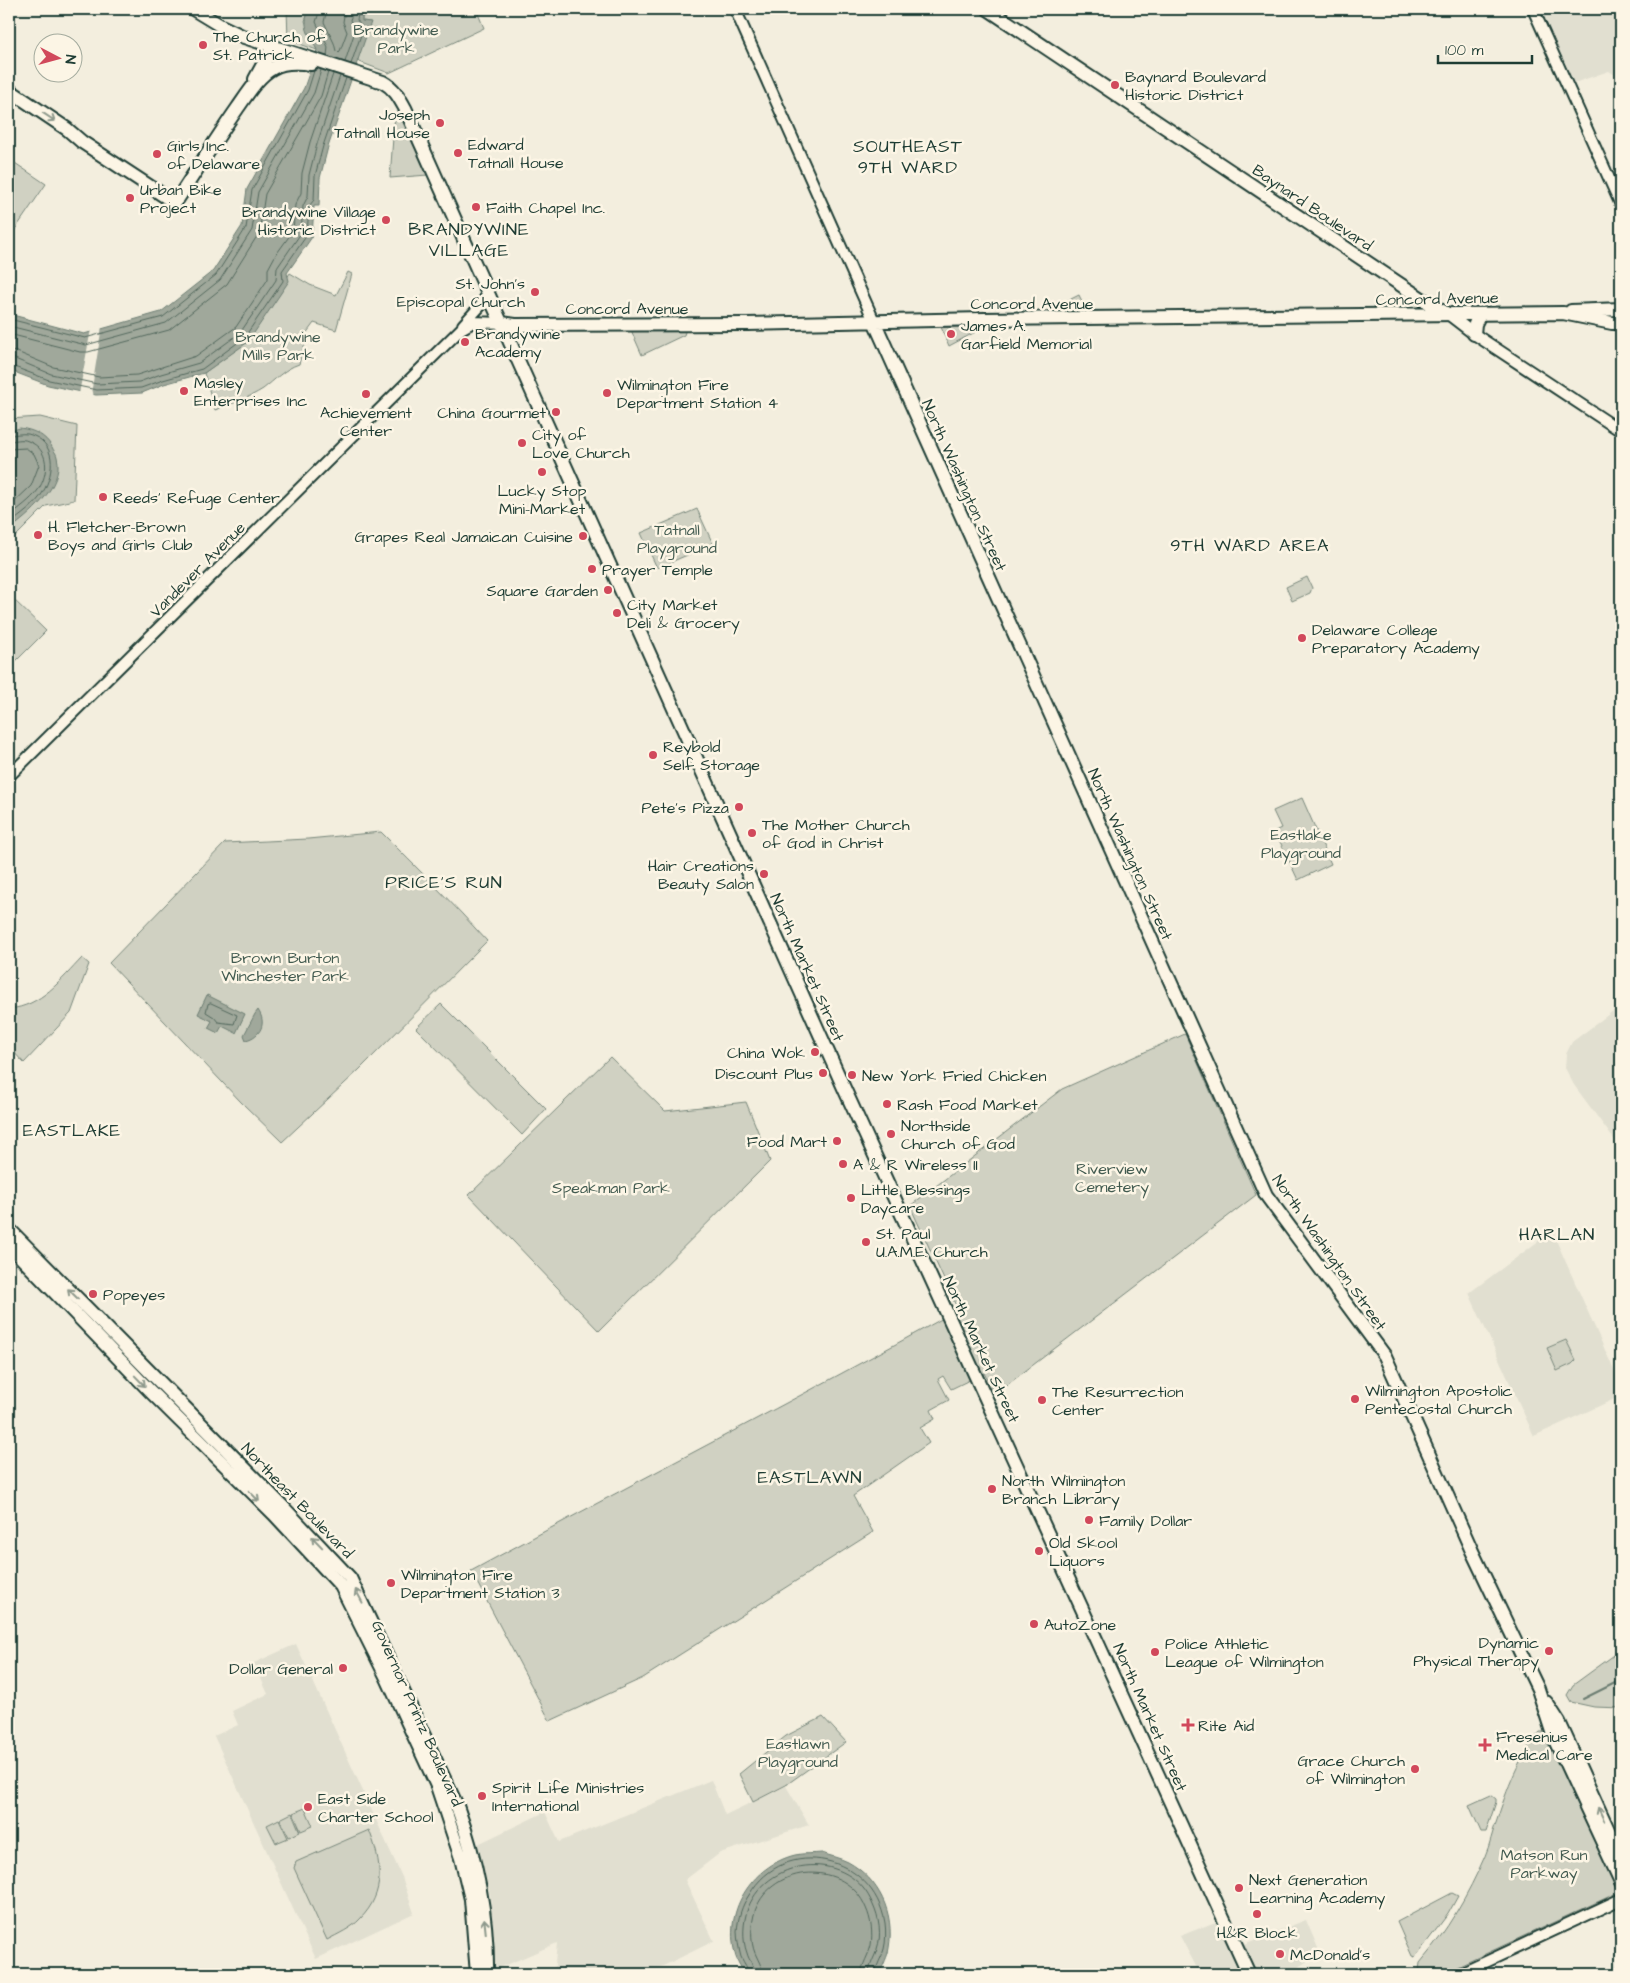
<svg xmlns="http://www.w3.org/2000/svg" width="1630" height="1983" viewBox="0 0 1630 1983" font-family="'Architects Daughter',sans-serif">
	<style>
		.built { fill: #e1dfd0 }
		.green { fill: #d0d1c2; stroke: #78877b }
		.water { fill: #a0a89b; stroke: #6c7d72 }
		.pier { fill: #f3eede }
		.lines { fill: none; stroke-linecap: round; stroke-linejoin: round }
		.shore { stroke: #53685d; stroke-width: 1 }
		.stream { stroke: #6c7d72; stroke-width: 2 }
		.minor-casing { stroke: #1f3d34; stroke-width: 14 }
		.major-casing { stroke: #1f3d34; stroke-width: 16 }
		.minor { stroke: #fcf5e5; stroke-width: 10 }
		.major { stroke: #fcf5e5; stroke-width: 12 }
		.oneway { stroke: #8e998c }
		.poi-dot { fill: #d1495b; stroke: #fcf5e5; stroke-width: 2 }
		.labels { text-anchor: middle; stroke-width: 5; stroke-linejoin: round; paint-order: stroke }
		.park-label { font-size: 16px; fill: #425b50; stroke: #fcf5e5 }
		.poi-label { font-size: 16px; fill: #1f3d34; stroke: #fcf5e5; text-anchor: start }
		.street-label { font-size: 16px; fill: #1f3d34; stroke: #fcf5e5 }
		.neighbourhood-label { font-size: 18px; letter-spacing: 1px; fill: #1f3d34; stroke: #fcf5e5 }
	</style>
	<rect width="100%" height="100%" fill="#f3eede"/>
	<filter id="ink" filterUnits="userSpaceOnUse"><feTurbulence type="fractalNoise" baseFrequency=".02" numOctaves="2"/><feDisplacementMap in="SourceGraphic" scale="10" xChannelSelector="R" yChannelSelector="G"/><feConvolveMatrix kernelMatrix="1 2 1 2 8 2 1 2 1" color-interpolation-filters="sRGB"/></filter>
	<g filter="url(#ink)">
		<path class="built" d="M1541,9h80v70l-12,-8 -35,12z
			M1621,1005v144l-47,-64 -9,-17 1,-14 6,-12z
			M1552,1231l69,155v10l-87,40 -65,-143z
			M296,1644l106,233 12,36 -98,46 -102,-223 24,-11 -6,-14 36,-17 -14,-31z
			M711,1780l14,35 61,-29 23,39 -89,28 -35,27 29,61 -53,26 -40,7h-67l3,-31 -62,27 -5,-75 -12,-51 67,-32 14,30z
			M1306,1920l14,33 -28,18 1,3h-93l-20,-38 38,-15 13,28z"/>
		<path class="green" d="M287,9h22l-4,12 12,29 -29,-10z
			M367,9h109l8,19 -95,45 -32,-12 13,-39 -8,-1v-5l5,-1z
			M397,112h4l27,63 -38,3 4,-54z
			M9,159l37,25 -32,47 -5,-4z
			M348,272l4,2 -16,56 -22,-7 -12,16 3,4 -6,21c-15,5 -24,16 -36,25 -14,9 -32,15 -48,21l-11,-37 44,-32 42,-68 20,12 26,10z
			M1079,295l7,15 -39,1z
			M941,327h40v2l-32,17z
			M686,329l-2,6 -42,20 -11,-25z
			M40,417l37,9 -3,74 -28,6 -37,37v-124z
			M697,509l16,35 -56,24 -16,-35z
			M1307,577l5,11 -2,5 -18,8 -6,-14z
			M9,595l37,36 -37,37z
			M1302,798l29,66 -33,16 -23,-49 6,-3 -8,-17z
			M381,832c36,36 72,71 106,109l-128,129 -77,72 -41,-40 -132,-139 116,-120 83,-4z
			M82,958l7,6 -18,49 -47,50 -15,-16v-38c32,-3 52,-29 73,-51z
			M441,1004l105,105 -24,26 -106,-107z
			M1185,1034l71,161 -261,199 -11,-21 -33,16 -8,-13 -5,3 11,21 -18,10 4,9 -15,9 9,15 -76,53 20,36 -230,146 -93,43 -79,-150c162,-88 326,-172 487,-261l-48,-104 152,-117z
			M610,1057l55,54 81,-9 24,59 -171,170 -130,-136z
			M1566,1340l10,20 -4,4 -15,7 -10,-23z
			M1621,1650v58l-27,-1 -23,-5 -4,-7 6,-10z
			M823,1717l23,25 -60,43 -33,17 -14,-28 47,-38z
			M1540,1732h8l73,159 -179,83h-19l-4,-4 1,-7c27,-32 48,-68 65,-107 5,-11 7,-24 12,-36 9,-28 23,-67 43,-88z
			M1491,1795l5,4v3l-10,30h-5l-12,-27z
			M305,1808l8,18 -12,5 -8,-18z
			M292,1813l8,19 -11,5 -9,-18z
			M279,1819l9,19 -12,5 -9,-18z
			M369,1830c13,32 17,63 -9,89 -8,9 -22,15 -33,21l-33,-72 2,-6z
			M1452,1893l6,3 -10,18 -31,41 -2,2 -3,-1 -15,-34z"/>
		<path class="water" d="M309,9h58v6l-5,1v5l9,1 -43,125 -8,31 -1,28h-5l-2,31 -25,36 2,8 -41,61 -44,31 -40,11 -22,9 -46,2 -48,-10 -39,-15v-56l75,20 77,-22 52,-41 29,-45 5,-37 57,-101 13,-38c-9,-18 -15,-22 -8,-41z
			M20,428c14,2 25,7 32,19 1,3 5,7 5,10 8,29 -29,59 -48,73v-99z
			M207,995l38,19 -9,19 -14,-7 -4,7 -10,-5 4,-7 -14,-7z
			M258,1010c9,13 3,26 -12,30l-2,-5 11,-21z
			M822,1853c8,3 18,5 26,9 31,17 47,51 41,86 -1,8 -6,17 -9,25l-135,1c-3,-5 -7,-11 -9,-17 -14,-44 15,-91 59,-102 8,-2 18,-1 27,-2z"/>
		<path class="pier" d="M102,326l-10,62 2,9 -15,-3 12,-65z"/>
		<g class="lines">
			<path class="shore" d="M320,9l-4,13 12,25 -1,9
				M327,9l-3,13 10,21 2,8 2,2 2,-2 7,-19 -4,-10 2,-13
				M345,62l10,-31 -5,-11 4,-11
				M351,64l12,-35 -6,-9 1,-6 4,-5
				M9,319l76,19 78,-21 53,-42 30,-47 6,-38 56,-100 6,-19
				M9,326l77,19 80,-22 54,-43 32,-50 6,-38 56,-99 7,-23
				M9,334l71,18h8l81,-22 58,-46 32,-51 6,-39 56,-98 7,-24
				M9,351l8,1 36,15 46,10 38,-2 59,-19 40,-29 32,-48v-10l7,-13 18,-25 2,-26 6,-12 1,-20 8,-31 23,-68
				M9,358l6,1 36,15 46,10 42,-2 22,-8 38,-11 41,-30 36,-53 1,-12 24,-35 2,-27 5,-10 1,-21 8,-31 23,-68
				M9,365l40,15 48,10 44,-2 22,-8 39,-11 42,-31 39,-57 -1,-10 25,-36 2,-29 5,-6 1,-24 8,-30 23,-68
				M9,435c6,0 12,-2 19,-1 29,7 27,38 15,58 -7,13 -23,24 -34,32
				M9,441c6,0 13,-3 19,0 22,8 21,33 10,49 -7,10 -20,19 -29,26
				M9,449l17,-1 8,6 5,11 -8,21 -22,21
				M211,1003l26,12 -3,9 -16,-2 -4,-5 -8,-5 2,-8z
				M749,1974c-1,-6 -5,-11 -8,-17 -2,-7 -4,-19 -4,-26 1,-13 5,-26 12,-36 35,-61 125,-40 136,28 1,7 1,19 -1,26 -2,9 -8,16 -9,25
				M755,1974c0,-8 -6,-13 -8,-21 -5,-13 -4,-31 1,-45 21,-53 103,-59 125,-3 6,13 9,30 4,44 -2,8 -8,16 -8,25
				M763,1974c-1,-8 -5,-14 -8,-21 -5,-12 -4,-29 0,-42 17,-48 91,-52 111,-3 5,11 7,25 5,37 -2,10 -9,19 -10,29"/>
			<path class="stream" d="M1583,1699l38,-19"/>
			<g class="minor-casing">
				<path id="minor" d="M735,9l139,312
					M1533,9l88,196
					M1448,314l26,20 147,97
					M463,325l20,-22 5,-11
					M9,776l452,-447 12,-7 29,1
					M1460,1974l161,-75"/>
			</g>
			<g class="major-casing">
				<path id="major" d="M193,9l28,17 23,11 139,45c11,6 16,15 22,26l439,980 405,886
					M988,9l440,294 18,10
					M255,79l18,-33
					M9,90l58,39 15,13 93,61c21,-32 41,-64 62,-94 10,-14 21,-33 36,-41 11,-7 25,-6 38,-4
					M1571,311l50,-2
					M874,321l392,874 119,161 87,195 66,138 16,49 67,144
					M502,323l13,2 232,-1 237,-5 579,-6 49,10h9
					M1474,334l1,-10 5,-10
					M9,1229l274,278 67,71 107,228c20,55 31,110 30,168
					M9,1245l141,146 124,123 67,72 46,92 50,108 24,72 10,41 6,75
					M1546,1702l13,20 62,136"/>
			</g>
			<use href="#minor" class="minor"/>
			<use href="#major" class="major"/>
		</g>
		<defs><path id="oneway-shaft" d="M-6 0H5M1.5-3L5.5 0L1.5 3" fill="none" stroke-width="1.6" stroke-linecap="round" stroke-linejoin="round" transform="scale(1.25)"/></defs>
		<g class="oneway">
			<use href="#oneway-shaft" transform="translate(49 117) rotate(34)"/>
			<use href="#oneway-shaft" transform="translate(73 1294) rotate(-135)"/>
			<use href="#oneway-shaft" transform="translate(140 1381) rotate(46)"/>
			<use href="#oneway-shaft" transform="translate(254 1496) rotate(45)"/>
			<use href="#oneway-shaft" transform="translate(317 1542) rotate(-134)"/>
			<use href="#oneway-shaft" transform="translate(359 1596) rotate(-118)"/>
			<use href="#oneway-shaft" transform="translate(1601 1814) rotate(-115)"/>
			<use href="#oneway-shaft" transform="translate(485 1926) rotate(-96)"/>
		</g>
	</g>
	<g class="poi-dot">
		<circle cx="203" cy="45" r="5"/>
		<circle cx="1115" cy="85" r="5"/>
		<circle cx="440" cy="123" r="5"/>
		<circle cx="458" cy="153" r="5"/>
		<circle cx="157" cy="154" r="5"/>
		<circle cx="130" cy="198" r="5"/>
		<circle cx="476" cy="207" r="5"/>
		<circle cx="386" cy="220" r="5"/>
		<circle cx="535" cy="292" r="5"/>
		<circle cx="951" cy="334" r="5"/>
		<circle cx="465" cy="342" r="5"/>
		<circle cx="184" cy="391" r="5"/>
		<circle cx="607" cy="393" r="5"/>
		<circle cx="366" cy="394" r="5"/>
		<circle cx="556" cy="412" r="5"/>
		<circle cx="522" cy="443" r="5"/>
		<circle cx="542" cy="472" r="5"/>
		<circle cx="103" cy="497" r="5"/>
		<circle cx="38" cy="535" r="5"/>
		<circle cx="583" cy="536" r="5"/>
		<circle cx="592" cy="569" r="5"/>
		<circle cx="608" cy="590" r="5"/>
		<circle cx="617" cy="613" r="5"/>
		<circle cx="1302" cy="638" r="5"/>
		<circle cx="653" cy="755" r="5"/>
		<circle cx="739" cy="807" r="5"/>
		<circle cx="752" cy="833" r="5"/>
		<circle cx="764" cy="874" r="5"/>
		<circle cx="815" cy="1052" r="5"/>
		<circle cx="823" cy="1073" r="5"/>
		<circle cx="852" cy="1075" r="5"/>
		<circle cx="887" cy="1104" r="5"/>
		<circle cx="891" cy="1134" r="5"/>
		<circle cx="837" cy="1141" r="5"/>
		<circle cx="843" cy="1164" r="5"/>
		<circle cx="851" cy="1198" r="5"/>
		<circle cx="866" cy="1242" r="5"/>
		<circle cx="93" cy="1294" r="5"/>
		<circle cx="1355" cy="1399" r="5"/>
		<circle cx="1042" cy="1400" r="5"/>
		<circle cx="992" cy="1489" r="5"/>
		<circle cx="1089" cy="1520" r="5"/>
		<circle cx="1039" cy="1551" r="5"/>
		<circle cx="391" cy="1583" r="5"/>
		<circle cx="1034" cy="1624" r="5"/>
		<circle cx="1549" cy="1651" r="5"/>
		<circle cx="1155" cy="1652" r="5"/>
		<circle cx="343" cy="1668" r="5"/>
		<path d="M1185.5 1717.5h5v5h5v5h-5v5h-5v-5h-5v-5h5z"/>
		<path d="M1482.5 1737.5h5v5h5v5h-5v5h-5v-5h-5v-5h5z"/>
		<circle cx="1415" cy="1769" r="5"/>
		<circle cx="482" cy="1796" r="5"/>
		<circle cx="308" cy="1807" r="5"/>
		<circle cx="1239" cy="1888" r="5"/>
		<circle cx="1257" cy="1914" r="5"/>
		<circle cx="1280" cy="1954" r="5"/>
	</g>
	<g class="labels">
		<g class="park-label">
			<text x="396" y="35">Brandywine<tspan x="396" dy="18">Park</tspan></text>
			<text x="278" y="342">Brandywine<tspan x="278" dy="18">Mills Park</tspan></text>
			<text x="677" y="535">Tatnall<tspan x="677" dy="18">Playground</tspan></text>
			<text x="1301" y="840">Eastlake<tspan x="1301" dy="18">Playground</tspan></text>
			<text x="285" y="963">Brown Burton<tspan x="285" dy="18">Winchester Park</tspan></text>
			<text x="1112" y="1174">Riverview<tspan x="1112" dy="18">Cemetery</tspan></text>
			<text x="611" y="1193">Speakman Park</text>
			<text x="798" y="1749">Eastlawn<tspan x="798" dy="18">Playground</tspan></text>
			<text x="1544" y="1860">Matson Run<tspan x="1544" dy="18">Parkway</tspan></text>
		</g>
		<g class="poi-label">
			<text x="213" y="42">The Church of<tspan x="213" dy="18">St. Patrick</tspan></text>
			<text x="1125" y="82">Baynard Boulevard<tspan x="1125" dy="18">Historic District</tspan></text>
			<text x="430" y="120" text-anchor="end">Joseph<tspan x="430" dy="18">Tatnall House</tspan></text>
			<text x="468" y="150">Edward<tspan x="468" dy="18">Tatnall House</tspan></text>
			<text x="167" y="151">Girls Inc.<tspan x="167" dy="18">of Delaware</tspan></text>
			<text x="140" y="195">Urban Bike<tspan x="140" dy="18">Project</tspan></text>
			<text x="486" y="213">Faith Chapel Inc.</text>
			<text x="376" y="217" text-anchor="end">Brandywine Village<tspan x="376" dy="18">Historic District</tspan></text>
			<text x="525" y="289" text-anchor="end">St. John's<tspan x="525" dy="18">Episcopal Church</tspan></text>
			<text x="961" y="331">James A.<tspan x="961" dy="18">Garfield Memorial</tspan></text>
			<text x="475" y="339">Brandywine<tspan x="475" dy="18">Academy</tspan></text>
			<text x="194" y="388">Masley<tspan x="194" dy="18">Enterprises Inc</tspan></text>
			<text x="617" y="390">Wilmington Fire<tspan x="617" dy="18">Department Station 4</tspan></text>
			<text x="366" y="418" text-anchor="middle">Achievement<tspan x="366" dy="18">Center</tspan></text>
			<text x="546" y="418" text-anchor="end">China Gourmet</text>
			<text x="532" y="440">City of<tspan x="532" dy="18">Love Church</tspan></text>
			<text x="542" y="496" text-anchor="middle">Lucky Stop<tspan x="542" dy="18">Mini-Market</tspan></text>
			<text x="113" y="503">Reeds' Refuge Center</text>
			<text x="48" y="532">H. Fletcher-Brown<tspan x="48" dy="18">Boys and Girls Club</tspan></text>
			<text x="573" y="542" text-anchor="end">Grapes Real Jamaican Cuisine</text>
			<text x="602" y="575">Prayer Temple</text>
			<text x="598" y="596" text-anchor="end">Square Garden</text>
			<text x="627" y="610">City Market<tspan x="627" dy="18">Deli &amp; Grocery</tspan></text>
			<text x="1312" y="635">Delaware College<tspan x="1312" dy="18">Preparatory Academy</tspan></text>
			<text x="663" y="752">Reybold<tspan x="663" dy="18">Self Storage</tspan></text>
			<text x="729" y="813" text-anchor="end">Pete’s Pizza</text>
			<text x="762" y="830">The Mother Church<tspan x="762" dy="18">of God in Christ</tspan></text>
			<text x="754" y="871" text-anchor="end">Hair Creations<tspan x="754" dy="18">Beauty Salon</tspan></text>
			<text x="805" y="1058" text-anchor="end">China Wok</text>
			<text x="813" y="1079" text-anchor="end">Discount Plus</text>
			<text x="862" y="1081">New York Fried Chicken</text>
			<text x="897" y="1110">Rash Food Market</text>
			<text x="901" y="1131">Northside<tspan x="901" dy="18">Church of God</tspan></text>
			<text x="827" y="1147" text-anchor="end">Food Mart</text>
			<text x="853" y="1170">A &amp; R Wireless II</text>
			<text x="861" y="1195">Little Blessings<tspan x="861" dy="18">Daycare</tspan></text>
			<text x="876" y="1239">St. Paul<tspan x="876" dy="18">U.A.M.E. Church</tspan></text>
			<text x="103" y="1300">Popeyes</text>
			<text x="1365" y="1396">Wilmington Apostolic<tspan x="1365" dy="18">Pentecostal Church</tspan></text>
			<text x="1052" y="1397">The Resurrection<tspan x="1052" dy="18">Center</tspan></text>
			<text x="1002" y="1486">North Wilmington<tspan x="1002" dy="18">Branch Library</tspan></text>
			<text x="1099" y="1526">Family Dollar</text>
			<text x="1049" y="1548">Old Skool<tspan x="1049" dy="18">Liquors</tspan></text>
			<text x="401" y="1580">Wilmington Fire<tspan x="401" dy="18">Department Station 3</tspan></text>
			<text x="1044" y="1630">AutoZone</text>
			<text x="1539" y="1648" text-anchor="end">Dynamic<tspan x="1539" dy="18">Physical Therapy</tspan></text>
			<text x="1165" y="1649">Police Athletic<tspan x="1165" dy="18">League of Wilmington</tspan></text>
			<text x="333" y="1674" text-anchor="end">Dollar General</text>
			<text x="1198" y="1731">Rite Aid</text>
			<text x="1496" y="1742">Fresenius<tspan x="1496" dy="18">Medical Care</tspan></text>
			<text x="1405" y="1766" text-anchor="end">Grace Church<tspan x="1405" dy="18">of Wilmington</tspan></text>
			<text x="492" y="1793">Spirit Life Ministries<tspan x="492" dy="18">International</tspan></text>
			<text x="318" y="1804">East Side<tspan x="318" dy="18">Charter School</tspan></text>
			<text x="1249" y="1885">Next Generation<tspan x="1249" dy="18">Learning Academy</tspan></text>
			<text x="1257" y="1938" text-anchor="middle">H&amp;R Block</text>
			<text x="1290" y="1960">McDonald's</text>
		</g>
		<g class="street-label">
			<text transform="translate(1313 207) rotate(34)" y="6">Baynard Boulevard</text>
			<text transform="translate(1437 298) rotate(-1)" y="6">Concord Avenue</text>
			<text x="1032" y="309">Concord Avenue</text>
			<text x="627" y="314">Concord Avenue</text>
			<text transform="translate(965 485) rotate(66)" y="6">North Washington Street</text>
			<text transform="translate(197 569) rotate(-45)" y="6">Vandever Avenue</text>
			<text transform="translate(1131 854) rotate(66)" y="6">North Washington Street</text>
			<text transform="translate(808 967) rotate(66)" y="6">North Market Street</text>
			<text transform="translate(1330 1252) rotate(55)" y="6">North Washington Street</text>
			<text transform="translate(982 1349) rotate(65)" y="6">North Market Street</text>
			<text transform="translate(298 1500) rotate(46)" y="6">Northeast Boulevard</text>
			<text transform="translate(418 1713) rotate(66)" y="6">Governor Printz Boulevard</text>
			<text transform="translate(1151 1717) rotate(66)" y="6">North Market Street</text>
		</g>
		<g class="neighbourhood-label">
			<text x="908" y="152">SOUTHEAST<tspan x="908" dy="21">9TH WARD</tspan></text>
			<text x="469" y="235">BRANDYWINE<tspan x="469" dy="21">VILLAGE</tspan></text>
			<text x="1250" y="551">9TH WARD AREA</text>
			<text x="444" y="888">PRICE’S RUN</text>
			<text x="72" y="1136">EASTLAKE</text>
			<text x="1557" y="1240">HARLAN</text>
			<text x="810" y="1483">EASTLAWN</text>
		</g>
	</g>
	<rect width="1630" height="1983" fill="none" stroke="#fcf5e5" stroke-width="30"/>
	<rect x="15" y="15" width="1600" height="1953" fill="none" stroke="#1f3d34" stroke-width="2" filter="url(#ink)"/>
	<g transform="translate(58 58) rotate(96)"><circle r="24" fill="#fcf5e5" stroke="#a4ab9e"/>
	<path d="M0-4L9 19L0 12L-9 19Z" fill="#d1495b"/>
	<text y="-8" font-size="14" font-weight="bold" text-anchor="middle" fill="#1f3d34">N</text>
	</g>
	<path d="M1438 55v8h94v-8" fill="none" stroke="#1f3d34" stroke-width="2.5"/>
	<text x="1445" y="55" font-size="15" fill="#1f3d34" stroke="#fcf5e5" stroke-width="4" paint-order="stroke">100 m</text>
</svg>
